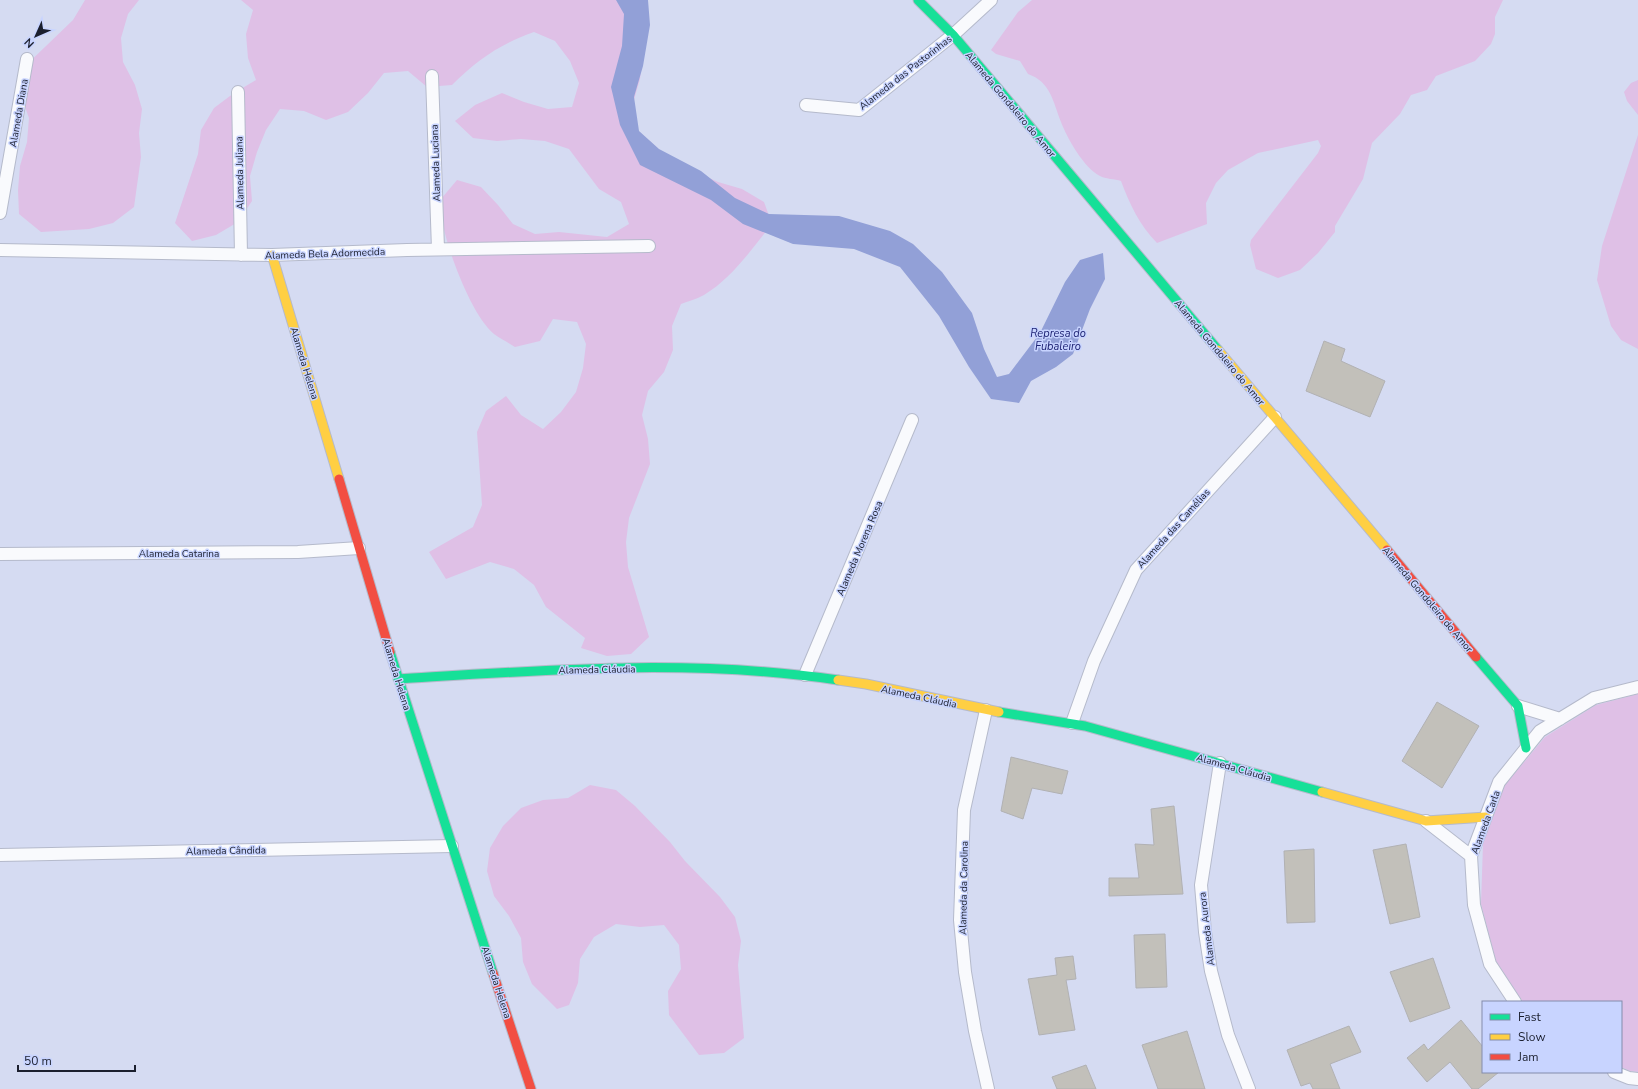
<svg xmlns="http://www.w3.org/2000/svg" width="1638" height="1089" viewBox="0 0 1638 1089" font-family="'Nunito Sans',sans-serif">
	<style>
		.green { fill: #dfc0e6 }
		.water { fill: #92a0d7 }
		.building { fill: #c2c0ba; stroke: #b1b1b3 }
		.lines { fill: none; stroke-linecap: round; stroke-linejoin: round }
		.street-casing { stroke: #b5bacb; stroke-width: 14 }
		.fast-casing { stroke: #b5bacb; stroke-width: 11 }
		.slow-casing { stroke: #b5bacb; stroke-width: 11 }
		.jam-casing { stroke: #b5bacb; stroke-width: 11 }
		.street { stroke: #f9fafd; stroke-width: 12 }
		.fast { stroke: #16e098; stroke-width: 9 }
		.slow { stroke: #ffcf43; stroke-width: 9 }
		.jam { stroke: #f24e42; stroke-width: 9 }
		.labels { text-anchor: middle; stroke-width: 3; stroke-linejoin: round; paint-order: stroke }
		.street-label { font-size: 10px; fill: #1b1f2e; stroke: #c8d4ff }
		.water-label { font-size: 11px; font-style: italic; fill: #1d2273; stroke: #c8d4ff }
	</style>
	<rect width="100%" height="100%" fill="#d5dbf2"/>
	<path class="green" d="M85,0h54l-11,14 -7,24 2,24 12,23 7,24 -3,24 2,24 -7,50 -21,16 -24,6 -48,3 -22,-18 -1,-24 2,-24 7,-24 2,-24 -8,-22 -2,-24 54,-52z
		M241,0h393l11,31 -5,48 -7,24 2,25 37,33 46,21 24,7 22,13 8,22c-21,26 -40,54 -68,71 -7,4 -16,6 -23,9l-9,22 1,24 -9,22 -16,19 -6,24 6,24 2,25 -21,54 -3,24 2,25 21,70 -18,17 -24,2 -26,-8 4,-10 -39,-31 -12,-22 -20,-16 -24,-7 -44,17 -17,-27 44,-25 9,-22 -5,-73 9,-21 20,-15 15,19 22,14 18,-17 15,-20 7,-24 3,-24 -9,-22 -24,-3 -13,22 -25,6c-6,-4 -14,-8 -21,-13 -22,-18 -46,-82 -51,-110 -2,-8 -1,-17 -2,-25l16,-19 24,7 17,18 15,19 22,10 24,-2 48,5 22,-13 -8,-22 -22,-13 -30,-40 -24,-8 -24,-2 -24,2 -24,-3 -18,-17 20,-16 27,-12 22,9 24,7 24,-2 7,-24 -9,-22 -15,-20 -21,-9c-34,12 -57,28 -82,53l-25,2 -19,-16 -24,2 -16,20 -20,19 -22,8 -22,-9 -24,-2 -14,21 -9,22 -7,24 2,25 -14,21 -22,13 -24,6 -17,-18 23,-69 3,-24 13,-22 20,-15 22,-13 -8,-22 -2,-24 7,-24z
		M1032,0h471l-8,17v17l-4,10 -16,17 -39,15 -9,14 -16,5 -11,19 -28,29 -9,36 -28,47v6l-17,21 -18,17 -22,8 -22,-9 -6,-24 1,-5 67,-87 3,-7 -3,-6 -60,13 -30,17 -12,13 -10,20 1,21 -50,19c-17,-17 -28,-40 -36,-62 -6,-2 -16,-2 -21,-5 -16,-8 -33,-38 -39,-54 -8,-20 -10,-40 -33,-48l-8,-13 -24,-7 -5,-4 27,-38z
		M1638,80v269l-17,-9 -10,-14 -14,-46 5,-34 36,-111v-20l-11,-14 -3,-9 7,-9z
		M1638,694v378l-8,-1 -9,-4v-65h-98l-27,-41 -15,-57 2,-60 22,-59 40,-48 51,-32z
		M590,785l26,5 19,16 35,36 15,19 35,36 15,20 6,24 -3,24 6,73 -20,15 -25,2 -30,-40 -1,-24 13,-22 -2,-24 -15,-20 -24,2 -24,-3 -22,13 -14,22 -2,24 -9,22 -12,4 -25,-25 -9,-22 -2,-24 -12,-22 -15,-20 -7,-25 3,-23 13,-22 18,-18 22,-8 25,-2z"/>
	<path class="water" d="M616,0h32l2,25 -7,41 -9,31 5,34 20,18 42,22 34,27 34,16 70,2 51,15 23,13 29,28 30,41 12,36 13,28 12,-3 31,-41 25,-51 15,-22 23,-7 2,26 -15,30 -17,45 -17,13 -25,14 -12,22 -28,-4 -22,-32 -30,-51 -39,-49 -46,-18 -61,-5 -50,-20 -32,-24 -71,-35 -20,-40 -9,-38 11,-41 2,-32z"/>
	<path class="building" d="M1324,341l21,8 -4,12 44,20 -15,36 -64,-26z
		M1437,702l42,24 -37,62 -40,-27z
		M1011,757l57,14 -6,23 -30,-6 -9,31 -22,-8z
		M1174,806l9,88 -74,2v-18h30l-4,-34 19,1 -3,-36z
		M1406,844l14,73 -30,7 -17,-74z
		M1314,849l1,73 -28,1 -3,-72z
		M1165,934l2,53 -31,1 -2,-53z
		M1073,956l3,23 -10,1 9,50 -36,5 -11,-56 29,-4 -2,-17z
		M1433,958l17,50 -40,14 -20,-50z
		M1461,1020l22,27v25h16l-21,17h-6l-22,-27 -23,20 -20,-24 17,-14 4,6z
		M1349,1026l12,26 -31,12 10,25h-27l-3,-6 -9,3 -14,-36z
		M1187,1031l18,58h-47l-16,-44z
		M1086,1065l10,24h-39l-5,-12z"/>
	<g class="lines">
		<g class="street-casing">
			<path id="street" d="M432,76l6,173
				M238,92l3,163
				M806,105l53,5 94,-75 38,-35
				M0,213l27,-154
				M0,250l272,5 135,-5 242,-4
				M0,554l298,-2 61,-4
				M805,675l107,-255
				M1518,706l42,13
				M986,710l-22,100 -4,110 5,52 10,59 13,58
				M1072,723l22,-62 42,-91 139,-153
				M1220,763l-19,122 4,47 6,39 17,64 21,54
				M1426,821l45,35
				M0,855l452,-9
				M1515,1002l-25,-38 -16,-59 -3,-49 28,-74 41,-51 54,-33 44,-11
				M1614,1072l15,6 9,1"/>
		</g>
		<g class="fast-casing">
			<path id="fast" d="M918,0l35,35 265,315
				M390,652l103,321
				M1476,657l42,49 8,42
				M398,679c146,-9 294,-21 440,1
				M999,712l86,14 237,66"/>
		</g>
		<g class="slow-casing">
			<path id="slow" d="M272,255l67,224
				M1218,350l169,200
				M838,680l28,4 133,28
				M1322,792l104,29 60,-4"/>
		</g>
		<g class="jam-casing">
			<path id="jam" d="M339,479l51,173
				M1387,550l89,107
				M493,973l38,116"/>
		</g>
		<use href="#street" class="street"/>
		<use href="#fast" class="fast"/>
		<use href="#slow" class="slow"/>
		<use href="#jam" class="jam"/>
	</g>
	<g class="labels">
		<g class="street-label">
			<text transform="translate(905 72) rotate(-38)" y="4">Alameda das Pastorinhas</text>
			<text transform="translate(1011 104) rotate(50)" y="4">Alameda Gondoleiro do Amor</text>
			<text transform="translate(18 113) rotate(-80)" y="4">Alameda Diana</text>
			<text transform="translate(435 163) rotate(-92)" y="4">Alameda Luciana</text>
			<text transform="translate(239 173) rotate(-91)" y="4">Alameda Juliana</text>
			<text transform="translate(325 253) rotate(-2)" y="4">Alameda Bela Adormecida</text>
			<text transform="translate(1220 352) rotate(50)" y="4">Alameda Gondoleiro do Amor</text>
			<text transform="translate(305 363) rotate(73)" y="4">Alameda Helena</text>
			<text transform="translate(1173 528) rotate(-48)" y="4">Alameda das Camélias</text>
			<text transform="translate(859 548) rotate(-67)" y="4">Alameda Morena Rosa</text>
			<text x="179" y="557">Alameda Catarina</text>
			<text transform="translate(1428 599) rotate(50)" y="4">Alameda Gondoleiro do Amor</text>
			<text transform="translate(597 669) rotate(-1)" y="4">Alameda Cláudia</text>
			<text transform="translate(397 674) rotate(73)" y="4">Alameda Helena</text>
			<text transform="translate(919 696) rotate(12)" y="4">Alameda Cláudia</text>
			<text transform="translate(1234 767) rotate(16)" y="4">Alameda Cláudia</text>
			<text transform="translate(1485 822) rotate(-70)" y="4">Alameda Carla</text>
			<text transform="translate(226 850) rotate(-1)" y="4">Alameda Cândida</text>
			<text transform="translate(963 888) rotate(-89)" y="4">Alameda da Carolina</text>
			<text transform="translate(1206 929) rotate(-97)" y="4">Alameda Aurora</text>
			<text transform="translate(497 982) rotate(72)" y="4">Alameda Helena</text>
		</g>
		<g class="water-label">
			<text x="1058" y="337">Represa do<tspan x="1058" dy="13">Fubaleiro</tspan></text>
		</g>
	</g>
	<rect x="1482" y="1001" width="140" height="72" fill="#c8d4ff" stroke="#838cab"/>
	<rect x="1490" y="1014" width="20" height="6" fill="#16e098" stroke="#838cab"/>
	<text x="1518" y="1021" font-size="12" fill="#1b1f2e">Fast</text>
	<rect x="1490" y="1034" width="20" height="6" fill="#ffcf43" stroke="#838cab"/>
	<text x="1518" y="1041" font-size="12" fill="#1b1f2e">Slow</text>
	<rect x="1490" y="1054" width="20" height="6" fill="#f24e42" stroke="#838cab"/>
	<text x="1518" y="1061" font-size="12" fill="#1b1f2e">Jam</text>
	<g transform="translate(36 36) rotate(225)" stroke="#c8d4ff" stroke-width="3" paint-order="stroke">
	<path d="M0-3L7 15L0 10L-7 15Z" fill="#1b1f2e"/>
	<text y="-6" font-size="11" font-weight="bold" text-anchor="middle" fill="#1b1f2e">N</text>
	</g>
	<path d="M18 1065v6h117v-6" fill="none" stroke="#1b1f2e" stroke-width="2"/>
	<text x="24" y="1065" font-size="12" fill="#1b1f2e" stroke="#c8d4ff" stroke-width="3" paint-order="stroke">50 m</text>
</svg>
